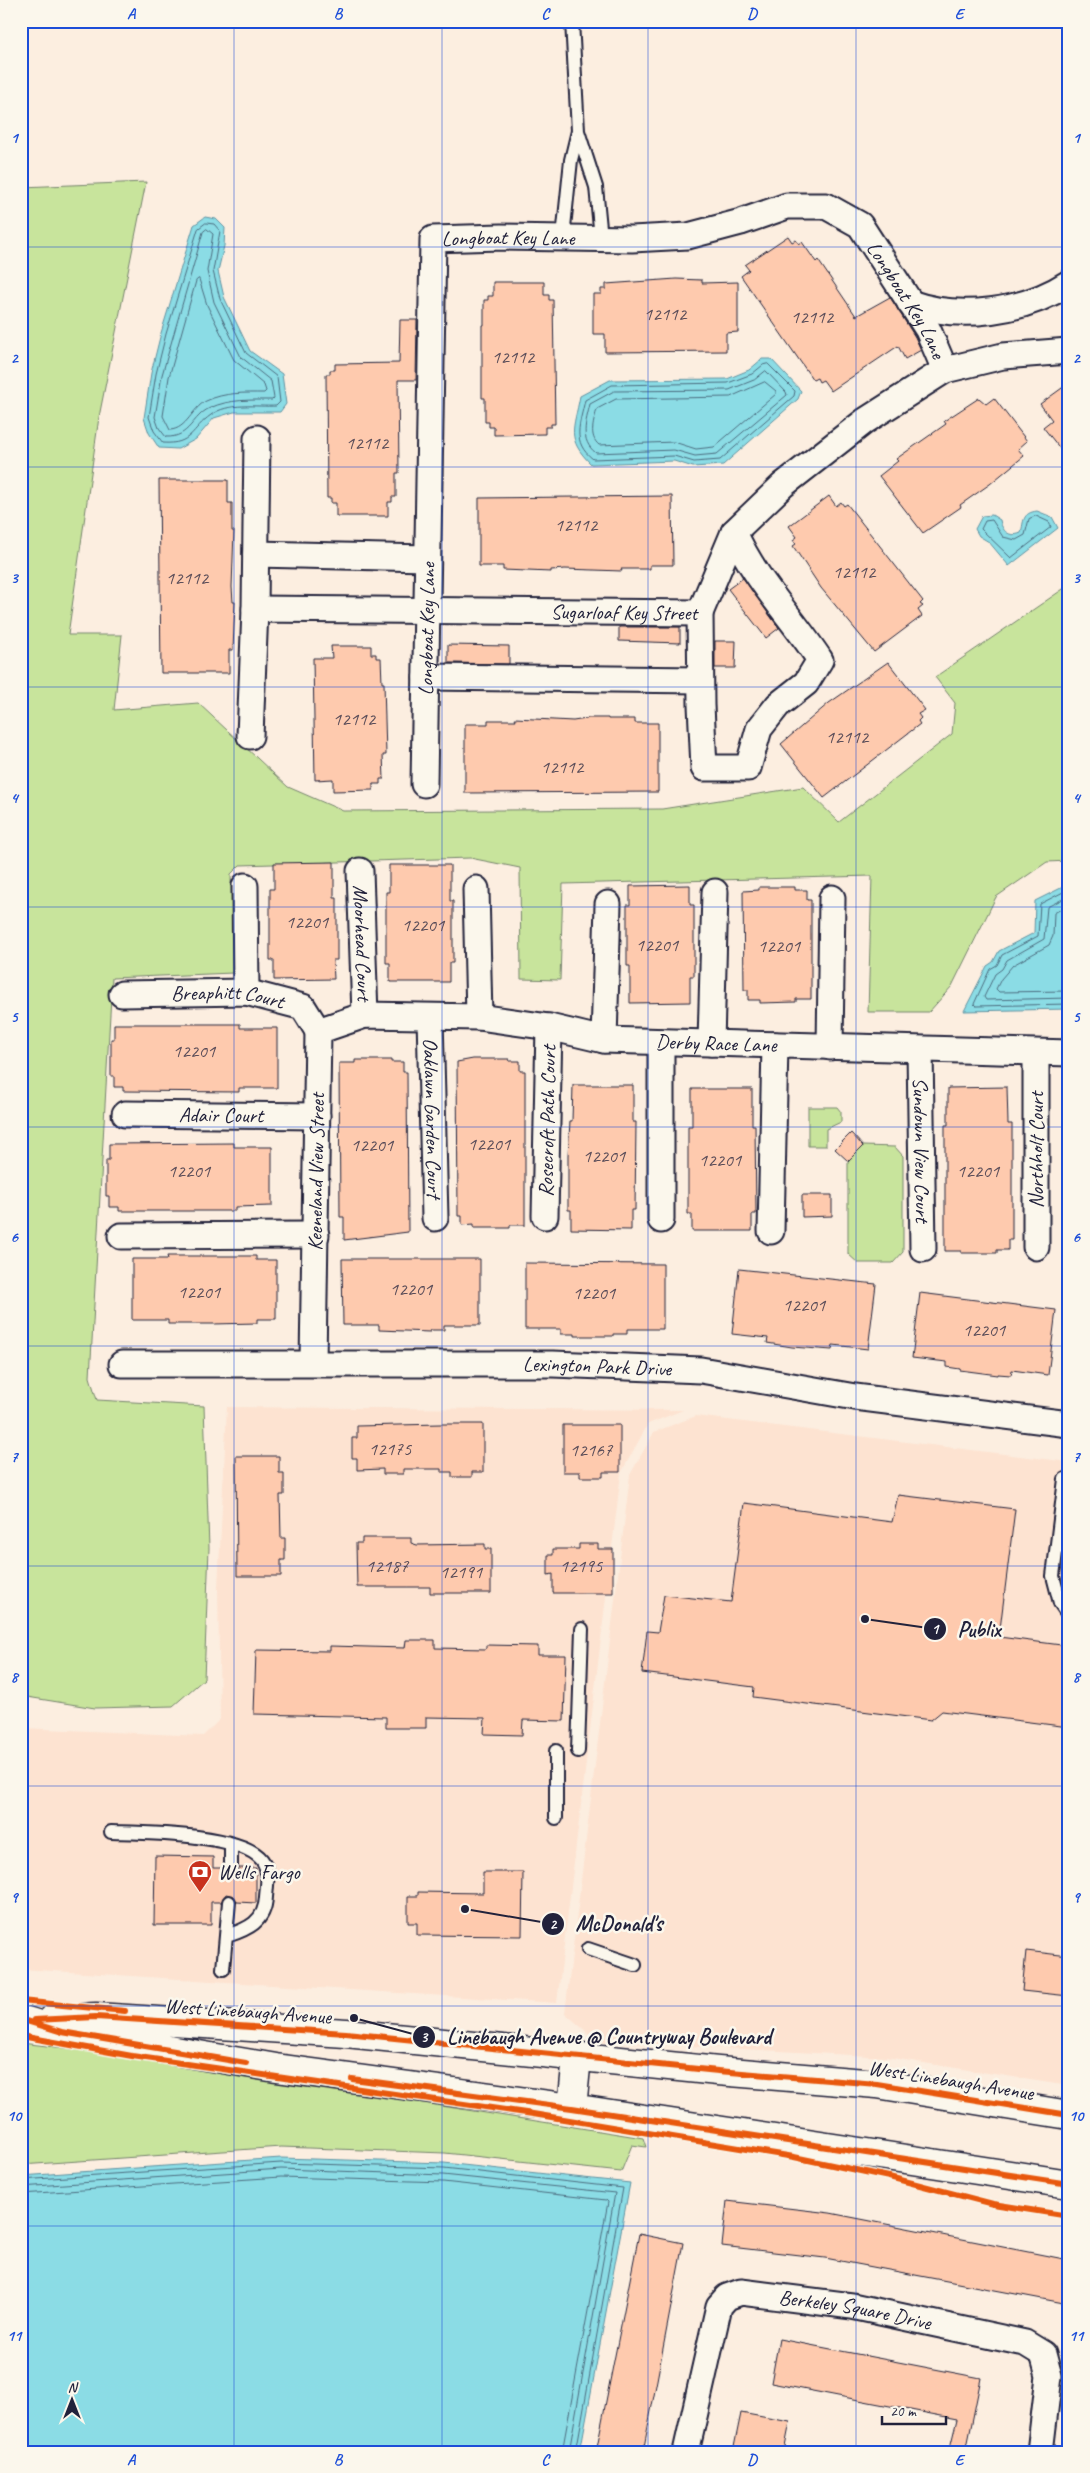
<svg xmlns="http://www.w3.org/2000/svg" width="1090" height="2473" viewBox="0 0 1090 2473" font-family="Caveat,sans-serif">
	<style>
		.built { fill: #fde3d1 }
		.green { fill: #c8e49c; stroke: #75836c }
		.water { fill: #8bdce5; stroke: #6192a1 }
		.lines { fill: none; stroke-linecap: round; stroke-linejoin: round }
		.shore { stroke: #4c6c7f; stroke-width: 1 }
		.building { fill: #fecaae; stroke: #22223b }
		.service-casing { stroke: #22223b; stroke-width: 16 }
		.minor-casing { stroke: #22223b; stroke-width: 29 }
		.secondary-casing { stroke: #22223b; stroke-width: 31 }
		.service { stroke: #fbf7ec; stroke-width: 12 }
		.minor { stroke: #fbf7ec; stroke-width: 25 }
		.secondary { stroke: #fbf7ec; stroke-width: 28 }
		.cycleway-casing { stroke: #fbf7ec; stroke-width: 9 }
		.cycleway { stroke: #e8590c; stroke-width: 6 }
		.grid { fill: none; stroke: #1d4ed8; stroke-width: 1; stroke-opacity: 0.55 }
		.labels { text-anchor: middle; stroke-width: 5; stroke-linejoin: round; paint-order: stroke }
		.number-label { font-size: 19px; fill: #594c58 }
		.street-label { font-size: 21px; fill: #22223b; stroke: #fbf7ec }
		.poi-label { font-size: 21px; fill: #22223b; stroke: #fbf7ec; text-anchor: start }
		.leader { fill: none; stroke: #22223b; stroke-width: 2 }
		.callout-dot { fill: #22223b; stroke: #fbf7ec; stroke-width: 2 }
		.mark-label { font-size: 15px; text-anchor: middle; font-weight: bold; fill: #fff }
		.callout-label { font-size: 22px; text-anchor: middle; font-weight: bold; fill: #22223b; stroke: #fbf7ec; stroke-width: 5; stroke-linejoin: round; paint-order: stroke }
		.neatline { fill: none; stroke: #1d4ed8; stroke-width: 2 }
		.grid-label { font-size: 16px; text-anchor: middle; font-weight: bold; fill: #1d4ed8 }
	</style>
	<rect width="100%" height="100%" fill="#fceee0"/>
	<filter id="ink" filterUnits="userSpaceOnUse"><feTurbulence type="fractalNoise" baseFrequency=".02" numOctaves="2"/><feDisplacementMap in="SourceGraphic" scale="10" xChannelSelector="R" yChannelSelector="G"/><feConvolveMatrix kernelMatrix="1 2 1 2 8 2 1 2 1" color-interpolation-filters="sRGB"/></filter>
	<g filter="url(#ink)">
		<path class="built" d="M227,1407l456,3 -35,14 -27,49 -64,530 -536,-34 1,-241 181,8 17,-17 -2,-131z
			M696,1416l373,46v624l-183,-29 -289,-16 -32,-28 65,-538 24,-43z"/>
		<path class="green" d="M146,182l-47,235 -31,218h54l-8,75 84,-7 90,84 55,24 319,-2 141,-22 36,35 113,-88 3,-31 -20,-26 134,-92v276l-22,1 -51,35 -44,89 -23,26h-61l4,-136 -309,8 -3,96 -39,-1 -1,-111 -50,-10 -230,7 -9,9 2,99 -121,5 -22,399 7,23 107,6 5,142 -5,131 -31,27 -78,2 -74,-12v-1509z
			M808,1107h29l4,5v10l-15,7v17h-18z
			M863,1146l32,1 8,9v96l-10,11h-35l-10,-9v-93z
			M21,2043l94,11 528,84 3,9 -14,-2 -11,27 -176,-19 -164,-6 -260,18z"/>
		<path class="water" d="M205,217l11,2 9,9 -1,18 -6,25 6,26 26,54 32,23 4,30 -6,8h-46l-20,6 -18,21 -18,10 -19,-1 -10,-15 -5,-15 7,-45 10,-40 33,-108z
			M762,359h9l30,32 -3,8 -75,66 -30,2 -19,-6 -83,3c-26,-26 -17,-35 -11,-68l30,-16 117,-1 22,-9z
			M1037,511l15,6 6,11 -49,38 -20,-24 -10,-6 -4,-7 7,-13 10,-1 8,5c2,11 9,18 21,13 3,-12 1,-20 16,-22z
			M1069,884v125l-105,2 23,-45 6,-4 6,-11 35,-18 1,-32z
			M281,2158l163,5 186,20 -50,269h-559v-276z"/>
		<g class="lines">
			<path class="shore" d="M206,223l8,1 6,7 -7,40 7,28 26,54 31,24 3,25 -4,4c-19,1 -48,-4 -65,9 -20,14 -19,30 -48,28l-9,-12 -5,-14 7,-43 10,-40 32,-105z
				M207,229l6,5 -6,37 7,31 27,55 30,24 3,17 -2,2c-21,0 -43,-1 -62,8 -18,8 -20,30 -44,29l-7,-9 -4,-11 7,-42 41,-143z
				M199,279l8,26 27,55 30,25 2,6 -2,2c-20,0 -39,-1 -58,8 -14,7 -19,28 -36,29l-7,-14 6,-39 27,-96z
				M768,364l27,27 -1,5 -74,64 -26,2 -20,-6 -81,3c-22,-17 -13,-35 -8,-59l27,-15 116,-2 24,-9 11,-9z
				M766,371l20,21 1,3 -70,59 -22,2 -21,-6 -78,3c-17,-13 -10,-31 -6,-49l24,-13 115,-1 25,-10z
				M765,382l11,9v3l-62,53 -18,2 -22,-7 -75,3c-11,-9 -5,-24 -2,-36l19,-10 114,-2z
				M1036,516l13,6 2,5 -40,31 -30,-29 4,-8 7,-1 11,17 13,3 9,-5 4,-16z
				M1069,889l-29,15 -2,32 -36,19 -5,10 -7,4 -16,35 2,2 93,-2
				M1069,896l-22,11 -3,32 -37,21 -5,9 -7,5 -11,23 2,3 83,-2
				M1069,905l-15,8 -1,23 -4,9 -36,20 -12,14 -5,10 3,3 70,-1
				M21,2180l260,-17 163,5 179,20 -47,264
				M21,2187l260,-18 162,6 172,18 -46,259
				M21,2194l260,-17 162,5 163,18 2,2 -46,250"/>
		</g>
		<path class="building" d="M788,236l4,6 4,-2 3,4 3,-2 14,20 2,-2 38,56 34,-19 25,40 6,13 -16,9 -7,-13 -67,45 -8,-11 -4,2 -2,-4 -4,2 -72,-104 8,-6 -4,-5z
			M676,279l26,1v3l36,-1v50l-12,1v18l-121,1v-18h-12v-40h8v-5h5v-5z
			M493,282h51v13h5v5h4l2,124h-4v3h-6v7l-51,1v-8h-5v-5h-4v-24h-3v-73h2v-25h4v-4h5z
			M400,320h17l-1,60h-18l1,93h-3v24h-4v5h-4v14h-52v-13h-5v-5h-4l-1,-124h4v-4h5v-6l64,-1z
			M1069,383v77l-26,-33 9,-7 -12,-16z
			M979,398l7,6 8,-6 33,43 -9,8 6,7 -34,28 -30,21 1,2 -38,26 -44,-57 19,-15 -2,-2 50,-35 -2,-3z
			M159,480h69v23h4v28h2l-2,56 1,15h2l-2,48h-4v23h-68z
			M672,496l1,69h-23v4h-29l1,2 -57,-2 -14,1v2l-48,-2v-4h-24v-68z
			M829,496l7,10 5,-4 3,4 3,-2 76,97 -3,3 3,2 -5,4 4,6 -48,36 -53,-64 -28,-42 3,-2 -3,-4 4,-3 -8,-11z
			M743,578l36,50 -13,10 -38,-49z
			M619,627h61v16l-61,-2z
			M715,641h21l-1,27h-20z
			M448,645l61,1v18l-61,-1z
			M331,646h40v8h5v4h5l1,25h2l2,72h-3l1,24h-4v5h-7v6l-40,1v-12l-18,1 -2,-122h19z
			M888,662l37,48 -7,4 3,4 -3,3 2,3 -96,74 -43,-54 48,-41z
			M515,718l58,3 14,-2v-1h21v1h27v4h23v69l-193,1v-69h23v-4h28z
			M334,862v36h3v62h-4l1,19 -60,1v-20h-4v-71h4v-26z
			M389,865h61v36h3v62h-4v19h-59v-19h-4v-71h3z
			M690,885v20h4v71h-4v26l-60,1v-37h-3v-61h3v-19z
			M759,887h36v3h12v10h4v99h-15v3l-36,1v-3h-12v-10h-4l-1,-99 16,-1z
			M114,1024h126v4h37v60h-38v4l-116,-1v-4h-9v-11h-3v-37h3z
			M473,1059h36v2h11v10h5v154h-15v3h-36v-4l-12,1v-9h-4l-1,-154z
			M355,1060h36v2h12v10h4l1,160 -64,8v-23h-4l-1,-154h16z
			M573,1085h60v37h3l-1,88h-4v20l-60,-1v-19h-3v-55l2,-34h2z
			M1007,1087l1,37h4v116h-4v10h-11v3h-36v-2h-16v-126h3v-37z
			M692,1089h60v36h3l1,89h-4v17h-60v-17h-4v-88h4z
			M851,1133l12,13 -15,15 -13,-12z
			M234,1143v4h38v59l-37,1v4h-116v-4h-10v-11h-3v-36h3v-16z
			M802,1195h30v21l-30,1z
			M167,1256h89v4h20v59h-19v4l-44,1h-45v-4h-36v-61h36z
			M342,1259h138v66h-36v5h-14v2l-51,-2v-5h-36z
			M525,1263l138,1v65h-36v5h-14v2h-38v-2h-14v-5h-36z
			M739,1269l137,15 -8,65 -35,-4 -1,5 -40,-3 -25,-4 1,-5 -36,-4z
			M920,1293l136,17 -8,65 -36,-5 -1,5 -13,-1v1l-38,-5v-1l-13,-2v-5l-35,-4z
			M440,1424h43v48h-11v5h-20v-5h-11v-3h-38v5h-20v-5l-26,1v-12h-5v-20h5v-12z
			M563,1425h57v47h-17v5h-23v-5h-17z
			M236,1456h43v17h5v22h-4l1,43h4v22h-4v16h-44z
			M898,1495l117,14 -16,128 70,9v81l-127,-16 -11,9 -178,-23 1,-10 -112,-14 5,-42 11,1 6,-37 67,7 13,-99 148,19z
			M362,1538h49v5l6,2 68,-1v5h6v44h-61v-6h-73l-1,-44h6z
			M579,1544h19v5h15v44h-60v-19l-5,1v-20h5v-6h26z
			M406,1640h29v8l51,1v-4l52,1v9h28l-2,66 -41,-1 -1,15 -38,-1 1,-16 -59,-1v11h-40v-11l-132,-3 2,-64 74,1v-5l75,2z
			M155,1856l58,1v11h10l1,4 7,4 4,-1 4,-7h17v35l-19,-1 -3,-6 -8,-2 -5,8h-10v23h-57z
			M483,1872h40l-1,64 -105,-1v-12h-9v-27h10v-4l65,1z
			M1026,1951l43,5v40l-47,-5z
			M727,2201l103,12 239,47v44l-244,-46 -103,-12z
			M639,2234l44,9 -26,137 -14,72h-47z
			M779,2339l202,39 -15,74h-17l8,-33 -186,-36z
			M741,2413l49,9 -6,30h-51z"/>
		<g class="lines">
			<g class="service-casing">
				<path id="service" d="M572,21l6,110 18,56 5,51
					M563,237l8,-77 7,-29
					M1065,1479l-12,97 7,27 9,13
					M556,1751v67
					M578,1751l4,-122
					M111,1832c32,1 131,1 151,28 8,11 5,24 4,37 -1,25 -18,32 -39,39
					M231,1868v-24
					M588,1949l47,16
					M223,1969l6,-67"/>
			</g>
			<g class="minor-casing">
				<g id="minor">
					<path d="M910,303c50,18 114,9 159,-20"/>
					<path d="M256,554l171,4"/>
					<path d="M255,609l2,-171"/>
					<path d="M700,613l1,92 3,63h44l11,-39 19,-24 28,-22 14,-23c-28,-43 -66,-81 -86,-128"/>
					<path d="M426,677l274,3"/>
					<path id="s1" d="M250,736l5,-127 445,4 34,-81 49,-47 82,-64 80,-51 58,-14 66,-5"/>
					<path id="s2" d="M424,784l9,-545 68,-2 131,2 56,-3 53,-14 46,-16h39l34,19 68,105 17,40"/>
					<path id="s3" d="M360,871l5,144"/>
					<path d="M245,886l1,106"/>
					<path d="M476,889l3,128"/>
					<path id="s4" d="M122,994l124,-2 57,15 15,24"/>
					<path id="s5" d="M430,1017l5,201"/>
					<path d="M604,1040l4,-136"/>
					<path d="M711,1043l4,-151"/>
					<path d="M830,1047l2,-149"/>
					<path id="s6" d="M920,1050l3,199"/>
					<path d="M1036,1053v194"/>
					<path id="s7" d="M125,1114l192,2"/>
					<path id="s8" d="M545,1216l4,-189"/>
					<path d="M661,1220v-178"/>
					<path d="M771,1231l4,-186"/>
					<path d="M121,1236l195,-1"/>
					<path id="s9" d="M313,1363l5,-332 47,-16 114,2 70,10 55,13 465,13"/>
					<path id="s10" d="M122,1364h431l148,6 154,27 214,27"/>
					<path id="s11" d="M686,2452l33,-146 8,-9 14,-5 111,14 173,37 18,11 6,22 -9,76"/>
				</g>
			</g>
			<g class="secondary-casing">
				<path id="secondary" d="M53,2019l43,-2 250,16 372,38 159,13 192,31
					M23,2020l39,12 214,36 296,40 497,76
					M572,2108l5,-51"/>
			</g>
			<use href="#service" class="service"/>
			<use href="#minor" class="minor"/>
			<use href="#secondary" class="secondary"/>
			<g class="cycleway-casing">
				<path id="cycleway" d="M21,2001l104,10
					M23,2020l39,12 184,31
					M34,2020l62,-3 250,16 372,38 159,13 192,31
					M21,2036l111,20 401,58 261,43 95,20 104,27 76,12
					M352,2079l220,29 497,76"/>
			</g>
			<use href="#cycleway" class="cycleway"/>
		</g>
	</g>
	<path class="grid" d="M234,21v2431M442,21v2431M648,21v2431M856,21v2431M21,247h1048M21,467h1048M21,687h1048M21,907h1048M21,1127h1048M21,1346h1048M21,1566h1048M21,1786h1048M21,2006h1048M21,2226h1048"/>
	<defs>
		<g id="bank-pin" transform="scale(1.25)"><path d="M0 17L-7.5 6A9.5 9.5 0 1 1 7.5 6Z" fill="#c8321e" stroke="#fbf7ec"/><path d="M-6-4H6V4H-6ZM0-2.3a2.3 2.3 0 1 0 0 4.6a2.3 2.3 0 1 0 0-4.6Z" fill="#fff"/></g>
	</defs>
	<g fill-rule="evenodd">
		<use href="#bank-pin" x="200" y="1872"/>
	</g>
	<g class="labels">
		<g class="number-label">
			<text x="665" y="320">12112</text>
			<text x="812" y="323">12112</text>
			<text x="513" y="363">12112</text>
			<text x="367" y="449">12112</text>
			<text x="576" y="531">12112</text>
			<text x="854" y="578">12112</text>
			<text x="187" y="584">12112</text>
			<text x="354" y="725">12112</text>
			<text x="847" y="743">12112</text>
			<text x="562" y="773">12112</text>
			<text x="307" y="928">12201</text>
			<text x="423" y="931">12201</text>
			<text x="657" y="951">12201</text>
			<text x="779" y="952">12201</text>
			<text x="194" y="1057">12201</text>
			<text x="489" y="1150">12201</text>
			<text x="372" y="1151">12201</text>
			<text x="604" y="1162">12201</text>
			<text x="720" y="1166">12201</text>
			<text x="189" y="1177">12201</text>
			<text x="978" y="1177">12201</text>
			<text x="411" y="1295">12201</text>
			<text x="199" y="1298">12201</text>
			<text x="594" y="1299">12201</text>
			<text x="804" y="1311">12201</text>
			<text x="984" y="1336">12201</text>
			<text x="390" y="1455">12175</text>
			<text x="591" y="1456">12167</text>
			<text x="387" y="1572">12187</text>
			<text x="581" y="1572">12195</text>
			<text x="461" y="1578">12191</text>
		</g>
		<g class="street-label">
			<text dy="7" stroke="none"><textPath href="#s2" startOffset="620">Longboat Key Lane</textPath></text>
			<text dy="7" stroke="none"><textPath href="#s2" startOffset="1070">Longboat Key Lane</textPath></text>
			<text dy="7" stroke="none"><textPath href="#s1" startOffset="496">Sugarloaf Key Street</textPath></text>
			<text dy="7" stroke="none"><textPath href="#s2" startOffset="155">Longboat Key Lane</textPath></text>
			<text dy="7" stroke="none"><textPath href="#s3" startOffset="72">Moorhead Court</textPath></text>
			<text dy="7" stroke="none"><textPath href="#s4" startOffset="106">Breaphitt Court</textPath></text>
			<text dy="7" stroke="none"><textPath href="#s9" startOffset="735">Derby Race Lane</textPath></text>
			<text dy="7" stroke="none"><textPath href="#s7" startOffset="96">Adair Court</textPath></text>
			<text dy="7" stroke="none"><textPath href="#s5" startOffset="101">Oaklawn Garden Court</textPath></text>
			<text dy="7" stroke="none"><textPath href="#s8" startOffset="95">Rosecroft Path Court</textPath></text>
			<text dy="7" stroke="none"><textPath href="#s6" startOffset="100">Sundown View Court</textPath></text>
			<text transform="translate(1036 1150) rotate(-90)" y="7">Northholt Court</text>
			<text dy="7" stroke="none"><textPath href="#s9" startOffset="191">Keeneland View Street</textPath></text>
			<text dy="7" stroke="none"><textPath href="#s10" startOffset="475">Lexington Park Drive</textPath></text>
			<text transform="translate(248 2011) rotate(4)" y="7">West Linebaugh Avenue</text>
			<text transform="translate(951 2080) rotate(9)" y="7">West Linebaugh Avenue</text>
			<text dy="7" stroke="none"><textPath href="#s11" startOffset="292">Berkeley Square Drive</textPath></text>
		</g>
		<g class="poi-label">
			<text x="218" y="1879">Wells Fargo</text>
		</g>
	</g>
	<path class="leader" d="M865 1619L935 1629M465 1909L553 1924M354 2018L424 2037"/>
	<g class="callout-dot">
		<circle cx="865" cy="1619" r="5"/>
		<circle cx="465" cy="1909" r="5"/>
		<circle cx="354" cy="2018" r="5"/>
		<circle cx="935" cy="1629" r="12"/>
		<circle cx="553" cy="1924" r="12"/>
		<circle cx="424" cy="2037" r="12"/>
	</g>
	<g class="mark-label">
		<text x="935" y="1634">1</text>
		<text x="553" y="1929">2</text>
		<text x="424" y="2042">3</text>
	</g>
	<g class="callout-label">
		<text x="979" y="1637">Publix</text>
		<text x="619" y="1931">McDonald's</text>
		<text x="609" y="2044">Linebaugh Avenue @ Countryway Boulevard</text>
	</g>
	<rect width="1090" height="2473" fill="none" stroke="#fbf7ec" stroke-width="55"/>
	<g transform="translate(72 2400)" stroke="#fbf7ec" stroke-width="4" paint-order="stroke">
	<path d="M0-4L9 19L0 12L-9 19Z" fill="#22223b"/>
	<text y="-8" font-size="14" font-weight="bold" text-anchor="middle" fill="#22223b">N</text>
	</g>
	<path d="M882 2416v8h64v-8" fill="none" stroke="#22223b" stroke-width="2.5"/>
	<text x="890" y="2416" font-size="15" fill="#22223b" stroke="#fbf7ec" stroke-width="4" paint-order="stroke">20 m</text>
	<rect x="28" y="28" width="1034" height="2418" class="neatline"/>
	<g class="grid-label">
		<text x="131" y="19">A</text>
		<text x="338" y="19">B</text>
		<text x="545" y="19">C</text>
		<text x="752" y="19">D</text>
		<text x="959" y="19">E</text>
		<text x="14" y="143">1</text>
		<text x="1076" y="143">1</text>
		<text x="14" y="363">2</text>
		<text x="1076" y="363">2</text>
		<text x="14" y="583">3</text>
		<text x="1076" y="583">3</text>
		<text x="14" y="803">4</text>
		<text x="1076" y="803">4</text>
		<text x="14" y="1022">5</text>
		<text x="1076" y="1022">5</text>
		<text x="14" y="1242">6</text>
		<text x="1076" y="1242">6</text>
		<text x="14" y="1462">7</text>
		<text x="1076" y="1462">7</text>
		<text x="14" y="1682">8</text>
		<text x="1076" y="1682">8</text>
		<text x="14" y="1902">9</text>
		<text x="1076" y="1902">9</text>
		<text x="14" y="2121">10</text>
		<text x="1076" y="2121">10</text>
		<text x="14" y="2341">11</text>
		<text x="1076" y="2341">11</text>
		<text x="131" y="2465">A</text>
		<text x="338" y="2465">B</text>
		<text x="545" y="2465">C</text>
		<text x="752" y="2465">D</text>
		<text x="959" y="2465">E</text>
	</g>
</svg>
